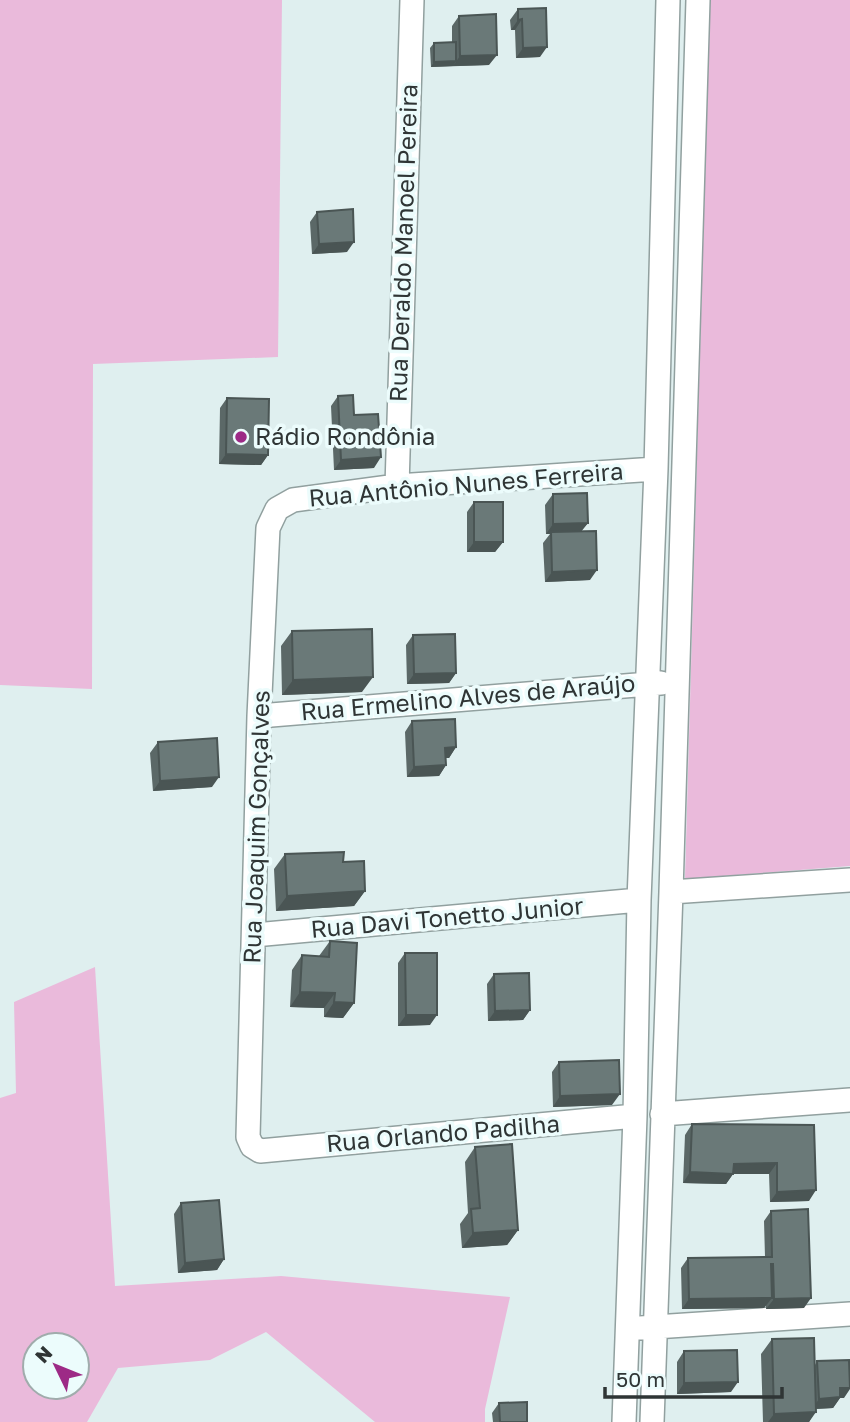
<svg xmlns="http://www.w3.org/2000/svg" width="850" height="1422" viewBox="0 0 850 1422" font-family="'Golos Text',sans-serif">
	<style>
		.green { fill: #eabadb; fill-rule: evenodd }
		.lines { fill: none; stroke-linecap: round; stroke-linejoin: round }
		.street-casing { stroke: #91a09f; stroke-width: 26 }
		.street { stroke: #fff; stroke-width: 23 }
		.wall { fill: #5b6867 }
		.shaded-wall { fill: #4a5554 }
		.building { fill: #6a7978; stroke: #4a5554; stroke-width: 2 }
		.poi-dot { fill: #9d2a86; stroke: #ecfcfc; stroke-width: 2.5 }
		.labels { text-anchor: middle; stroke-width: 7; stroke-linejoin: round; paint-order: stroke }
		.street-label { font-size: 24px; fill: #2f3535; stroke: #ecfcfc }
		.poi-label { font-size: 24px; fill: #2f3535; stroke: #ecfcfc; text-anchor: start }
	</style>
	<rect width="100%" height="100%" fill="#dfefef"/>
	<path class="green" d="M0,0h282l-4,357 -185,7 -1,325 -92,-4z
		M710,0h140v866l-165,13z
		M95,967l20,319 166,-10 229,21 -25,112v13h-110l-109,-90 -56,28 -92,8 -31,54h-87v-324l16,-5 -2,-91zM35,1345h42v42h-42z"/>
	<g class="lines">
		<g class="street-casing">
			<path id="street" d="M397,486l15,-486
				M259,716l402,-33
				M671,892l179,-12
				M254,935l385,-35
				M662,1114l188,-14
				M635,1116l-375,35 -8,-5 -4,-9 11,-421 9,-188 9,-19 16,-9 104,-14 259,-17
				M640,1328l210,-14
				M624,1422l11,-306 4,-216 17,-431 12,-469
				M652,1422l19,-530 27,-892"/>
		</g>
		<use href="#street" class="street"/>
	</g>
	<path class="wall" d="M518,9l22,48 -24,1 -1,-28h-4l-1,-10z
		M459,16l30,49 -58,2 -1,-19 4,-5 18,-1v-16z
		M317,212l30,40 -35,2 -2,-32z
		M338,396l16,19 20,53 -40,2 -3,-64z
		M227,398l41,57 -7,10 -42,-1 1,-56z
		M553,494l35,29 -7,8 9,49 -45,2 -2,-39 7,-9h-4l-1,-29z
		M474,502l29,40 -8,10h-28v-40z
		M292,631l70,61 -80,3 -1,-49z
		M413,635l43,38 -7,10 -42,1 -1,-39z
		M412,721l44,26 -7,11h-3v7l-7,11 -32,1 -2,-45z
		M158,742l54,45 -59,4 -3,-38z
		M285,854l58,8 22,29 -11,15 -78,5 -2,-42z
		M330,941l24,62 -11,15 -19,-1v-9l-34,-1 2,-37 10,-15 17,1z
		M405,953l25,72 -32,1v-63z
		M494,974l36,36 -7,10 -35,1 -1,-37z
		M559,1062l53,43 -59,2 -1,-35z
		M692,1124l122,1 -5,76 -39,1 -1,-28h-36l-7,10 -43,-1 2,-48z
		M475,1147l43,83 -11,15 -45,3 -2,-24 8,-11 -3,-51z
		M181,1203l43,56 -7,11 -39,3 -4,-59z
		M771,1211l33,97 -38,1v-4l-2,3 -82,1 -1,-41 7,-10 77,-1 -1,-36z
		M772,1339l43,26 2,-4 27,37h-4l-7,10 -17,1 -7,13h-46l-2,-68z
		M684,1351l47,41 -54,2v-32z
		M499,1403l28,19h-34l-1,-9z"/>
	<path class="shaded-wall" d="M522,19l-7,11h-4l7,-10z
		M547,47l-7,10 -24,1 7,-10z
		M497,55l-8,10 -36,1 7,-10z
		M456,61l-3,5 -22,1 3,-5z
		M354,242l-7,10 -35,2 7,-10z
		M226,454l42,1 -7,10 -42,-1z
		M381,457l-7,11 -40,2 7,-10z
		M588,523l-8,10 -34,1 7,-10z
		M474,542h29l-8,10h-28z
		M597,570l-7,10 -45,2 7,-10z
		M456,673l-7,10 -42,1 7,-10z
		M373,677l-11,15 -80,3 11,-15z
		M456,747l-7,11h-11l7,-10z
		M446,765l-7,11 -32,1 7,-10z
		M219,777l-7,10 -59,4 7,-10z
		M365,891l-11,15 -78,5 11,-15z
		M300,992l35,1 -11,15 -34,-1z
		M334,1002l20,1 -11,15 -19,-1z
		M530,1010l-7,10 -35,1 7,-10z
		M406,1015h31l-7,10 -32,1z
		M620,1094l-8,11 -59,2 7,-11z
		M777,1163l-8,11h-36l-7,10 -43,-1 7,-11 44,-8z
		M816,1190l-7,11 -39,1 7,-10z
		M518,1230l-11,15 -45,3 11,-15z
		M224,1259l-7,11 -39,3 7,-10z
		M772,1298l-8,10 -82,1 7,-10z
		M811,1298l-7,10 -38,1 8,-10z
		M738,1382l-7,10 -54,2 7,-11z
		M840,1388h10v1l-6,9h-4l-7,10 -21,1 7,-10z
		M816,1412l-7,10h-41l6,-8z"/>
	<path class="building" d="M546,8l1,39 -24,1 -1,-29 -4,1v-11z
		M496,14l1,41 -37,1 -1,-40z
		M456,42v19l-22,1v-19z
		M353,209l1,33 -35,2 -2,-32z
		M353,395l1,20 24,-1 3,43 -40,3 -3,-64z
		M227,398l42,1 -1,56 -42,-1z
		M587,493l1,30 -35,1v-30z
		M474,502h29v40h-29z
		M596,531l1,39 -45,2 -1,-40z
		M372,629l1,48 -80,3 -1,-49z
		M455,634l1,39 -42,1 -1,-39z
		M455,719l1,28 -11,1 1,17 -32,2 -2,-46z
		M217,738l2,39 -59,4 -2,-39z
		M344,852l-1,10 21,-1 1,30 -78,5 -2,-42z
		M330,941l27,2 -3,60 -20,-1 1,-9 -35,-1 2,-37 27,2z
		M405,953h32v62h-31z
		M529,973l1,37 -35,1 -1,-37z
		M619,1060l1,34 -60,2 -1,-34z
		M692,1124l122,1 2,65 -39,2v-29l-43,1 -1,10 -43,-2z
		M512,1144l6,86 -45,3 -2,-24 9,-1 -5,-61z
		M219,1200l5,59 -39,4 -4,-60z
		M808,1209l3,89 -37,1 -1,-35h-2l1,34 -83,1 -1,-41 84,-1 -1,-46z
		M814,1338l2,74 -42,2 -2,-75z
		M737,1350l1,32 -54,1v-32z
		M849,1360l1,28h-10v9l-21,2 -2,-38z
		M527,1402v20h-27l-1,-19z"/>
	<circle class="poi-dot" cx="241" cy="437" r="7"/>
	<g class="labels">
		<g class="street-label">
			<text transform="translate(404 243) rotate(-88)" y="8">Rua Deraldo Manoel Pereira</text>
			<text transform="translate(466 485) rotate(-5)" y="8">Rua Antônio Nunes Ferreira</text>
			<text transform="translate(468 698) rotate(-5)" y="8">Rua Ermelino Alves de Araújo</text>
			<text transform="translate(257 827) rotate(-88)" y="8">Rua Joaquim Gonçalves</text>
			<text transform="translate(447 918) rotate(-5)" y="8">Rua Davi Tonetto Junior</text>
			<text transform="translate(443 1134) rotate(-5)" y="8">Rua Orlando Padilha</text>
		</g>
		<g class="poi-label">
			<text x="255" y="445">Rádio Rondônia</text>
		</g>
	</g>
	<g transform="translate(56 1366) rotate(313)"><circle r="33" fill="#ecfcfc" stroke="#a0acac" stroke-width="2"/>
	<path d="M0-5L12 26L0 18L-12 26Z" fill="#9d2a86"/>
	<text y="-10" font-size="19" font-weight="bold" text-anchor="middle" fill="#2f3535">N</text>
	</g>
	<path d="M605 1387v10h177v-10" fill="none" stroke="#2f3535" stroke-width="3.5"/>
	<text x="616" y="1387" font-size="21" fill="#2f3535" stroke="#ecfcfc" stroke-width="5" paint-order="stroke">50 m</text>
</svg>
